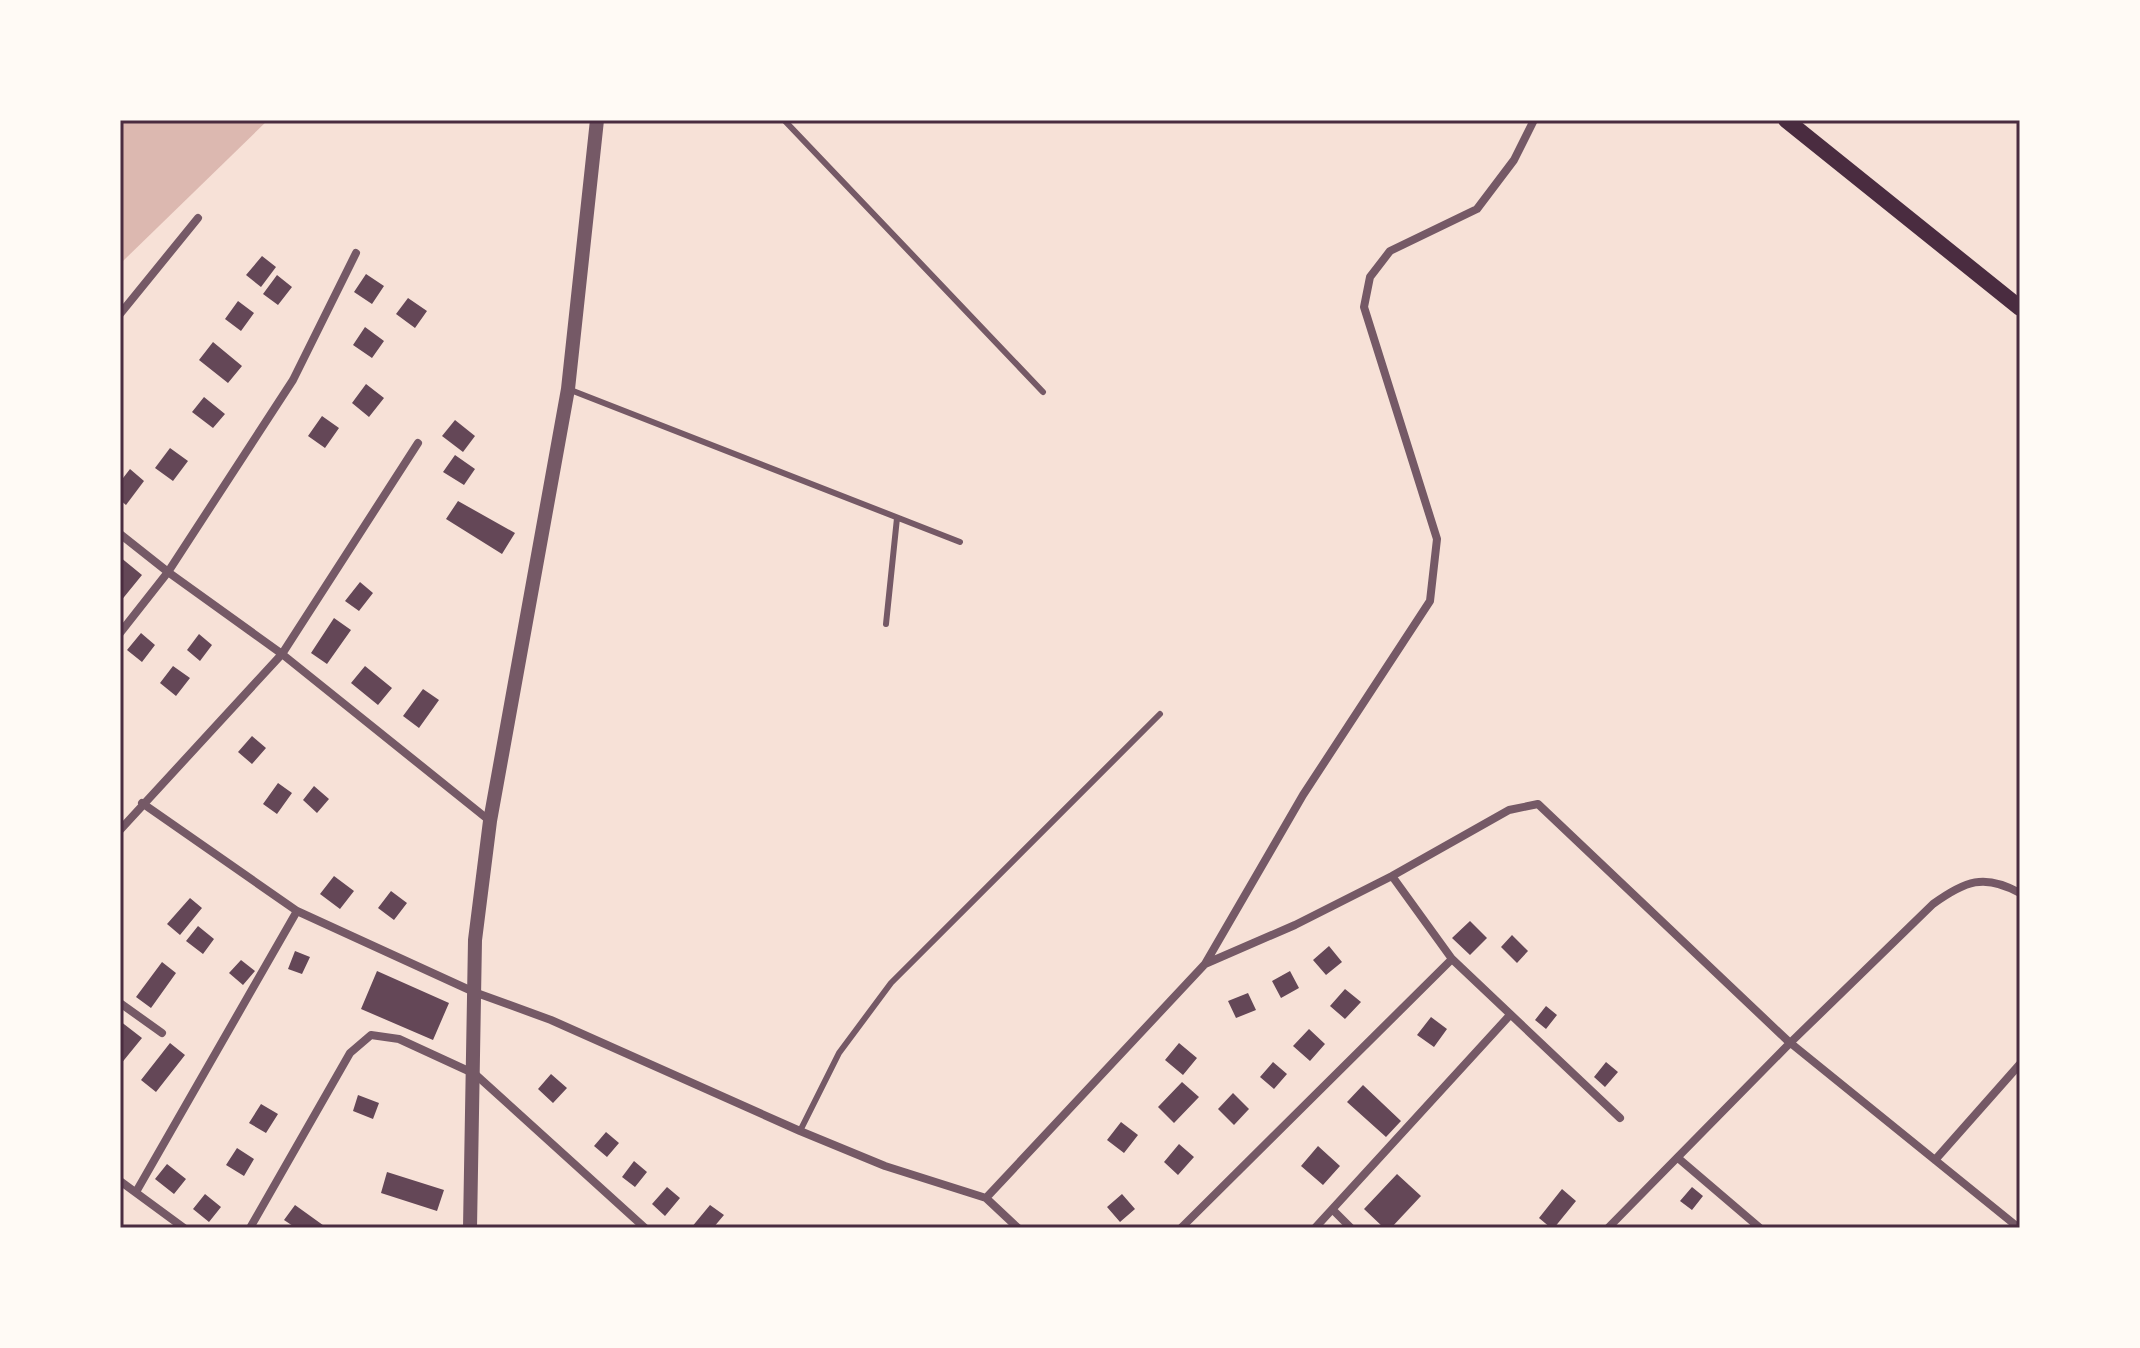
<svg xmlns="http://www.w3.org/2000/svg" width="2140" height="1348" viewBox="0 0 2140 1348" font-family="Georgia,serif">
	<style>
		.water { fill: #dcb8b0 }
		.building { fill: #644757 }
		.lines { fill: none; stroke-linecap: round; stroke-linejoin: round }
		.service { stroke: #755966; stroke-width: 6 }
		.minor { stroke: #755966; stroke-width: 8 }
		.tertiary { stroke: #755966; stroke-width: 14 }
		.secondary { stroke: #4a2c40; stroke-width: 16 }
		.neatline { fill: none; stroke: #4a2c40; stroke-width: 3 }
	</style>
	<rect width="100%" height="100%" fill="#f7e1d7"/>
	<path class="water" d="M120,120h148l-146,142z"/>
	<path class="building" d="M262,256l14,11 -15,20 -15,-12z
		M366,274l18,12 -12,18 -18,-12z
		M277,275l15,12 -14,18 -15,-11z
		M408,298l19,13 -12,17 -19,-14z
		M238,301l16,12 -13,18 -16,-12z
		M365,327l19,14 -12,17 -19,-13z
		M213,342l29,24 -14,17 -29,-23z
		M366,384l18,14 -15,19 -17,-14z
		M204,397l21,17 -12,14 -21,-16z
		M322,416l17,12 -14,20 -17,-12z
		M455,420l20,16 -12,16 -21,-16z
		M170,448l18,13 -15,20 -18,-13z
		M455,455l20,14 -11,16 -21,-13z
		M130,469l14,12 -18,24 -6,-5v-18z
		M458,501l57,32 -13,21 -56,-35z
		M120,557l22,18 -22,27z
		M360,582l13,11 -14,18 -14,-10z
		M334,618l17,12 -24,34 -16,-11z
		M141,633l14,12 -13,17 -15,-12z
		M199,634l13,11 -12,16 -13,-11z
		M173,666l17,12 -14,18 -16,-13z
		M365,666l27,22 -14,17 -27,-22z
		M423,689l16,11 -20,28 -16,-12z
		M252,736l14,12 -14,16 -14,-12z
		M278,783l14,10 -15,21 -14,-10z
		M314,786l15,13 -12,14 -14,-13z
		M334,876l20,15 -14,18 -20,-15z
		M391,891l16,12 -13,17 -16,-12z
		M190,898l12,10 -22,27 -13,-11z
		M1470,921l17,17 -17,17 -18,-17z
		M198,926l16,13 -11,15 -17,-13z
		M1512,935l16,16 -11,12 -16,-16z
		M1329,946l13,16 -16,13 -13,-15z
		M295,951l15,6 -8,17 -14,-5z
		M241,960l14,11 -12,14 -14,-12z
		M162,962l14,11 -25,35 -15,-11z
		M377,971l72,32 -16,37 -72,-31z
		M1290,971l9,17 -18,10 -9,-17z
		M1345,989l16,13 -16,17 -15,-13z
		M1248,993l8,17 -20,8 -8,-17z
		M1546,1006l11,9 -11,14 -11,-9z
		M1431,1017l16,12 -13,18 -17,-12z
		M120,1021l22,17 -22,27z
		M1309,1029l16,15 -15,17 -17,-15z
		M170,1043l15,12 -29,37 -15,-12z
		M1179,1043l18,15 -14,17 -18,-15z
		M1273,1062l14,12 -13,15 -14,-12z
		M1606,1062l12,10 -13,15 -11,-10z
		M551,1074l16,14 -14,15 -15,-14z
		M1182,1082l17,15 -25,26 -16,-16z
		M1363,1085l38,36 -15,16 -39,-35z
		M1233,1093l16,16 -15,16 -16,-16z
		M358,1095l21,8 -6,16 -20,-8z
		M261,1104l17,10 -12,19 -17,-10z
		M1121,1122l17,13 -14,18 -17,-13z
		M606,1132l13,11 -12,14 -13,-11z
		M1179,1144l15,13 -16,18 -14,-13z
		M1318,1146l22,20 -17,19 -22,-19z
		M237,1148l17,11 -10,17 -18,-11z
		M634,1161l13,11 -12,15 -13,-10z
		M167,1164l19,15 -12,15 -19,-15z
		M387,1172l57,18 -7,21 -56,-18z
		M1397,1174l24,22 -30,32h-7l-20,-19z
		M667,1187l13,11 -15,18 -13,-12z
		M1692,1187l11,9 -11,14 -12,-9z
		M1562,1189l14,12 -22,27h-3l-12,-10z
		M205,1194l16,13 -12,15 -16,-13z
		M1122,1194l13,15 -15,13 -13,-15z
		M295,1205l32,23h-31l-12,-8z
		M710,1205l14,10 -11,13h-22z"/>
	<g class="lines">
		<path class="service" d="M784,120l259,272
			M568,389l392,153
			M886,624l11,-106
			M800,1131l39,-78 52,-70 269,-269"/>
		<path class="minor" d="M120,314l78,-96
			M120,534l48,38 114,82 208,167
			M120,633l48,-61 125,-192 63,-127
			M142,803l155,108 177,81 77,28 249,111 85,35 101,32 219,-234 90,-39 97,-49 117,-66 29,-6 250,237 231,187
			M120,830l162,-176 136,-211
			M1392,876l60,83 168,159
			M1205,964l98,-169 127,-194 7,-62 -73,-232 6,-30 20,-26 87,-42 37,-49 20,-40
			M120,1003l42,30
			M1678,1158l82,70
			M1935,1160l85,-96
			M120,1181l64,47
			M136,1192l161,-281
			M986,1198l32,30
			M1333,1210l18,18
			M250,1228l100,-175 21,-18 28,4 76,35 170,154
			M1181,1228l271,-269
			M1315,1228l195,-213
			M1608,1228l182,-185 143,-139c32,-23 51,-31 87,-11"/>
		<path class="tertiary" d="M470,1228l5,-288 15,-119 78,-432 29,-269"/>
		<path class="secondary" d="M1786,120l234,188"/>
	</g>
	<rect width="2140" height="1348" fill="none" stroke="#fffaf5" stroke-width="244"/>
	<rect x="122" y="122" width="1896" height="1104" class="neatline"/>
</svg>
